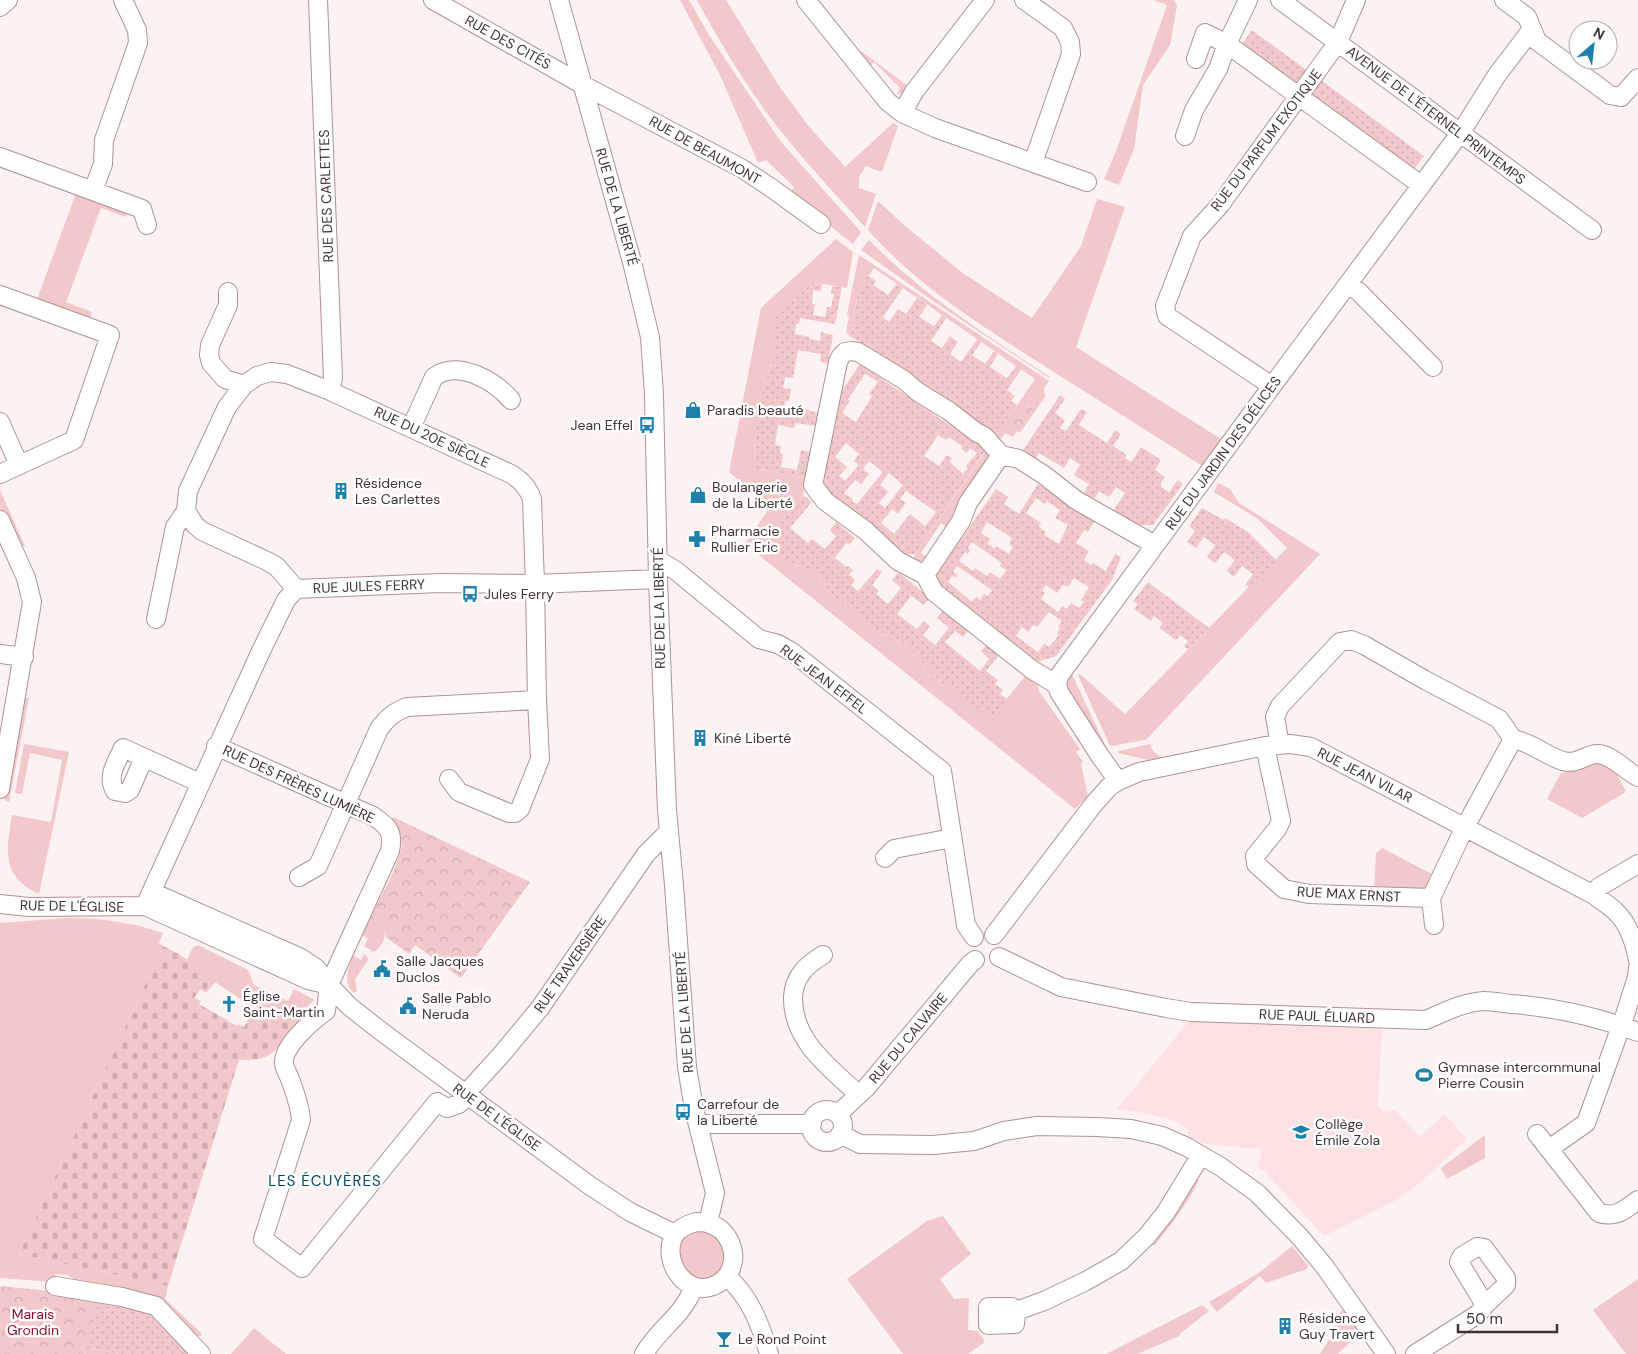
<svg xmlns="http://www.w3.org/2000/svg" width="1638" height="1354" viewBox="0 0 1638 1354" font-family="'DM Sans',sans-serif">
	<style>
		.built { fill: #fee1e2 }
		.grass { fill: #f2c8ca }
		.cemetery { fill: url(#cemetery-stones) }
		.park { fill: url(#park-crowns) }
		.garden { fill: url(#garden-dots); fill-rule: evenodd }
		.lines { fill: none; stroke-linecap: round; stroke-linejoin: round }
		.minor-casing { stroke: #ad9395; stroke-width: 20 }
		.minor { stroke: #fff; stroke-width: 18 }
		.labels { text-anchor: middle; stroke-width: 5; stroke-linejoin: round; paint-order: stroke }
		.street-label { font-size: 14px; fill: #3e3434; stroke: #fff }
		.poi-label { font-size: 14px; fill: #3e3434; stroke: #fff; text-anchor: start }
		.park-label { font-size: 14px; fill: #880e2e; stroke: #fff }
		.neighbourhood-label { font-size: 15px; letter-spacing: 1px; fill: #004765; stroke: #fff }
	</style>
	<defs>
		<pattern id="cemetery-stones" width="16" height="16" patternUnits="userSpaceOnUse" patternTransform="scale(1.25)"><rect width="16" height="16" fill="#f2c8ca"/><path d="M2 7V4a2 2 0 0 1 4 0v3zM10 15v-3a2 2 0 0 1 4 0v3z" fill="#d1acae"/></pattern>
		<pattern id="park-crowns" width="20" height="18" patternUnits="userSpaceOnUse" patternTransform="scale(1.25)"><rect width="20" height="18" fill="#f2c8ca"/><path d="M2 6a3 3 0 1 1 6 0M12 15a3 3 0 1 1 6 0" fill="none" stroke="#d1acae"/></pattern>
		<pattern id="garden-dots" width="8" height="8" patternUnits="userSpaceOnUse" patternTransform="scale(1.25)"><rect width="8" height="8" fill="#f2c8ca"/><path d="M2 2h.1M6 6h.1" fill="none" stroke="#d1acae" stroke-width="1.8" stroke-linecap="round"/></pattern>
	</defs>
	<rect width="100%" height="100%" fill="#fdf2f2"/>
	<path class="built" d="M1189,1021l193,8 -4,77 5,5 12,-1 24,27 26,-23 22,25 -52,48 -19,13 -72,36 -58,-63 1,-2 -5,-1 -4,-3 -1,-4 4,-6v-8l-56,-5 -17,-8 -1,-8 -15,-8 -34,-8 -21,-3z"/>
	<path class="grass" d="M680,0h9l20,35 72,107 80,90 -8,12 -28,-22 -34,-30 3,-5 -28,-27 -8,3 -38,-88z
		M697,0h29l53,86 28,38 38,43 48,-44 5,3 -16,46 -16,-6 -7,11v11l17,6 -11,33c-32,-35 -64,-70 -93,-107 -28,-38 -53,-79 -75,-120z
		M1154,0h20l3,6 -7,39 -27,40 -9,64 -15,36 -15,-6 12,-28 51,-146z
		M850,43l58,43 9,-12 3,3 -14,16 -9,1 3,-6 -26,-26 -7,7z
		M77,191l52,19 -3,7 -25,-9 -35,94 26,10 -3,10 -53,-20z
		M1097,199l28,8 -49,140 148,94 -20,26c-56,-36 -113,-71 -169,-107 -60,-38 -120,-77 -167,-130l10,-29 26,24 60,49 68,44 49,-72z
		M836,239l17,13 -6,36 -34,-6 -37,34v35l-15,45 -5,24 -1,48 51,10 -3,17 -20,25 9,43 23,10 18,22 43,35 29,14 36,38 51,35 34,-42 10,4 3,12 41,58 -4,3 7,10 -2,2 7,32 -13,13 -330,-265 25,-37 -41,-35 32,-164z
		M869,240c53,54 117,95 181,137l-1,1 -113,-75 -75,-53z
		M859,255l190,126 -5,7 1,9 -10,14 -9,-7 -15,23 6,4 -4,6 -8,-4 -4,6 -5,-3 39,-57 -161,-111 -16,23 -8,45 -4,-4 3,-16 -2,-2z
		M973,438l21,18 -8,11 -3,-2 -19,27 3,3 -14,21 3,2 -7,11 -8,-6 -20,30 8,6 -4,3 -12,-2 2,-6 71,-103 -15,-11z
		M1218,483l12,6 9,14 81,51 -174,186 -36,6 -32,-71 2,-1 45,40 162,-166 -29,-29 -44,-27z
		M0,490l25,56h-6l-2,-2 -17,-36z
		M1070,670l36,77 -3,3 -37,-57 -1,-11z
		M23,697l6,1 -20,104 -4,-2 -2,-5z
		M24,744l45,8 -30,142c-38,-17 -33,-43 -27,-79l39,7 11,-62 -32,-7 -8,41 -7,-1z
		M1150,744l3,7 9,7 -14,2 -30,-7 1,-2z
		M1600,762l14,6 12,24 -44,26 -35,-19 13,-25 30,-11z
		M1382,848l52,27 -9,17 -51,1 2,-40z
		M67,918c32,0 65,4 96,15l-4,10 4,3 -144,308 149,32 -3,13 37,35 -1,2h-7l-117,-54 -9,-7 -13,-1 -1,8 -54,-4v-355z
		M370,918l15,9c1,10 -2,19 -11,25l-10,-6 4,-7 -6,-4z
		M198,945l50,25 6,15 34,16 6,-12 21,11 -4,3 -17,24 -43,-27 -3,4 -33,-22 -28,-22 6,-13z
		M364,954l4,4v2l-13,19 2,12 -3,2c-12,-10 -5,-26 -1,-38l8,5z
		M1485,1135v23l-38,21 -6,-11z
		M1195,1178l4,2c-12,25 -28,45 -45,66l-4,-3 33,-42z
		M943,1216l28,38 -31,25 14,20 15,-1 -1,32 10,1 7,11 -17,12h-65l-56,-75 80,-58z
		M696,1229c18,1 35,16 29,35 -1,5 -6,10 -9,14l-21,3c-16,-16 -18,-21 -14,-43z
		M1292,1246l16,20 -1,3 -41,14 -6,-7 -43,36 -8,-10 51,-30z
		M1638,1279v75h-12l-33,-44z
		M1202,1305l7,6 -28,22 -2,3 -42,18h-31z
		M1343,1310l17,22 -22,22h-18l10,-16 4,-21z
		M254,1328l32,26h-55z"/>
	<path class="cemetery" d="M163,946l16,8 37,27 -10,12 -6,-4 -6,9 7,3 -2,3 38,22 1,-2 6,3 13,-22 -6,-6 43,28c-20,25 -21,34 -55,33l-71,226 -149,-32z"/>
	<path class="park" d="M1025,404l10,7 -15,22 -10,-6z
		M393,817l137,65 -69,96 -46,-33 -6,9 -23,-17 -1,-10 -15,-9c8,-17 36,-63 31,-80 -2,-7 -7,-12 -11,-17z
		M0,1286l100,10 -12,53 13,1 18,4h-119z"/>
	<path class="garden" d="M1252,30l56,41 -12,16 -56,-40z
		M1322,81l102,75 -12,16 -102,-75z
		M868,276l8,5 -3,4 15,10 9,-11 6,4 -20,29 6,5 9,-13 8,5 11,-16 10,7 -8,12 15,9 8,-11 4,3 -15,23 11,7 8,-12 8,6 -8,12 11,8 16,-23 4,3 -9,13 13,9 9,-13 4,3 -8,13 17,11 9,-12 5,4 -14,20 8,6 -4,5 6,4 -21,31 -146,-100 8,-45z
		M813,282l9,2 -1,7 -8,-1 -1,14h3l-2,11 12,2 2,-10h4l3,-13 -3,-1 1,-7 10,1 -7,37 -35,-6 -1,6h-3l-1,10 14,3v2l11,2 1,-9 12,3 -5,29 -8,-3 1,-7 -23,-4 -5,28 -8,-1 -2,11 8,1 -2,12h-4l-2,13 16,4 2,-10 17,5 -2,13 -20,-3 -2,5 -16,-3 -3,20 6,1 -1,7 3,1 -2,13 16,3 4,-20 10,2 -5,26 -51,-10 1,-48 5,-24 15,-45v-35z
		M860,364l126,86 -71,104 -11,1 -83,-66 18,-94zM865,374l13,8 -9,12 3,2 -16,26 -14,-9 8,-12 -2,-2zM938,435l8,5 3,-3 13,9 -1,3 6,4 3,-5 7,5 -11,13 2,2 -5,6 -13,-12 2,-4 -5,-3 -8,11 -15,-10zM846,443l13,11 -5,7 5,4 -14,16 -6,-5 8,-9 -12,-10zM869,461l14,11 -26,32 -5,-3 1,-2 -9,-6 11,-13 6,4 8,-10 -6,-5zM889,473l14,12 -18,23 -6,-5 9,-11 -8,-7zM906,491l30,21 -11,14 -15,-12 -16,20 -13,-11 11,-14 6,5 8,-11 -6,-4z
		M1060,395l5,4 -10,14 10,7 -5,8 6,3 15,-22 6,3 -8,13 28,18 8,-13 6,4 -8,12 14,9 -2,3 6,4 10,-15 20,13 -6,10 10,7 -4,6v4l8,5 9,-12 5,4 -30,41h-18l-22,-14 12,-18 -9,-6 -7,10 -10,-6 -5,8 -10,-6 5,-9 -15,-9 6,-10 -10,-7 -6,10 -25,-15 -5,8 -13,-8z
		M1038,484l57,36 -7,12 -4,-2 -8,13 13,8 -5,9 7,5 2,-2 13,8 9,-17 6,3 -9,23 -56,76 -19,6 -98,-79 -2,-9 59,-85 12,8 -4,7 15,10zM1036,498l9,6 2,-3 13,9 -5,8 13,7 -9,19 -15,-9 2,-3 -7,-5 2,-4 -15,-10zM987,522l25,16 -3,6 4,3 -4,7 -13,-8 -2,2 -6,-4 2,-5 -9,-6zM972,542l30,21 -2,3 6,4 -6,9 -10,-7 -3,4 -12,-8 -2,3 -14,-10 6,-9 3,2 2,-4 -2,-2zM957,566l35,24 -4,6 -4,-2 -4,6 -4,-3 -4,5 -24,-20 4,-6 4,2 2,-3 -5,-3zM1074,578l15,9 -8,13 3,2 -5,6 -8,-5 -4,6 -5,-3 -4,6 -17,-13 4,-6 -3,-2 4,-6 11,8 6,-8 5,2zM1049,612l13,9 -4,5 2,2 -3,5 2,2 -10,12 -5,-3 -6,8 -22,-16 6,-9 6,5 5,-7 4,2z
		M803,495l9,7 -22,26 18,15 4,-4 13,10 11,-13 -6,-6 6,-8 19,16 -6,7 -3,-2 -11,15 11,9 2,-1 5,4 -4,5 6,5 -4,5 7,6 19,-22 5,3 -10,13 7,6 -3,3 12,10 13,-16 -9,-8 6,-8 32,26 -6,7 -13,-9 -14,18 20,15 7,-8 6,5 -7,9 12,10 14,-17 -12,-10 7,-9 25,21 -6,7 -8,-6 -10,11 35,29 9,-12 -8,-8 6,-7 13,10 -14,17 12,9 -3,4 8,6 -3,4 7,5 -15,19 -51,-36 -36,-38 -29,-14 -43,-35 -18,-22 -23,-10 -16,-14 7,-29z
		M1202,508l22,12 1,-2 23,14 28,28 -27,27 -4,-2 8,-11 -11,-8 -8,11 -7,-6 8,-11 -11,-8 -9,11 -8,-6 8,-12 -11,-8 -8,11 -9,-6 8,-11 -6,-5z
		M1148,582l61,46 -21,21 -4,-3 4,-5 -8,-6 -4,5 -17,-12 4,-5 -9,-7 -3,5 -17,-12 4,-5 -5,-3z
		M100,1296l48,11 47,47h-76l-18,-4 -14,-1z"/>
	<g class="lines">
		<g class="minor-casing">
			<path id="minor" d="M318,0l15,378 -3,13
				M433,0l150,85 158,83 29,19 51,37
				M559,0l73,262 18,75 4,57 4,185 9,231 7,75 13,182 7,42 21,84 -7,30
				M806,0l82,102 14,11 12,-21 71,-92
				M1024,0l39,28 7,14 1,12 -38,109
				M1248,0l-21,44 194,141
				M1280,0l312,230
				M1504,0l23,17 10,24 73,54 11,2 17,-19
				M0,7l8,-7
				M902,113l33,15 152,54
				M1185,136l9,-26 24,-41 9,-25 -22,-11 -9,26
				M0,157l142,52 5,16
				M93,191l10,-27 1,-24 34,-97 -1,-13 -14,-30
				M1348,284l11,8 74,75
				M228,292v13l-18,40 -1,10 2,8 14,16 19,6
				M0,295l110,40 -36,105 -74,34
				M1272,386l-105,-70 -2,-10 27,-70 28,-31 118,-163 18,-42
				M0,422l19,43
				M411,428l23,-51c24,-18 61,4 77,23
				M0,520l26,58 6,24 -32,187
				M658,560l17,10 84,69 19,5 14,8 150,119 24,154 8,12
				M925,575l36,-54 7,-18 33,-48
				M296,589l-19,-22 -8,-5 -67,-31 -7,-6 -9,-14 2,-20 39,-84 17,-22 13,-9 14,-4 16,2 43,17 181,83c10,6 17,13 21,25l3,85 2,116 -130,7c-13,5 -20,11 -28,22l-61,137 -19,11
				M156,619l19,-92 11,-16
				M0,654l24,3
				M1057,685l-26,-16 -97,-77 -9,-17 -27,-14 -32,-30 -41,-30 -12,-16 25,-123 3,-6 4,-4 6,-1 7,1 10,6 36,22 14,12 31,19 27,21 8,4 17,19 18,4 25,16 32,25 79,45
				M1280,745l-5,-28 5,-11 60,-64 11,-2 13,5 61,35 74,39 14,20c20,4 33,17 50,22 15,4 23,-7 34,-7 15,0 28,17 41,23
				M216,746l157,70c15,10 21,16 17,35l-61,134 -3,26c-13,9 -44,35 -42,53 1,5 4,10 6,15 5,14 10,26 11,41l-38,119 39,29 135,-166 10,6 12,-4 3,-3 7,-11 32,-35 39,-47 106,-154 23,-23
				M1265,746l16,75 -4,8 -22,27 1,8 28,25 25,5 122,4
				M144,758l-14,32 -5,3 -10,-2c-9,-15 2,-29 8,-43l77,35
				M449,779l10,13 50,21h6l5,-4 20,-50 -3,-59
				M1118,781l-18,-25 -41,-64 -2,-7 2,-9 213,-290 189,-254 36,-57 35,-46
				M885,858l9,-9 58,-11
				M152,892l149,66 15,10 13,17 20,21 29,23 211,156 41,27 45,22
				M1594,895l5,-8 39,-23
				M0,904l29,3 116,-1 163,74 21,5
				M145,906l116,-255 25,-51 10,-11 144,-6 95,1 123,-5
				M1434,925l-3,-27 34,-71 48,-88
				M994,935l99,-130 16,-18 9,-6 21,-9 126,-26 25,-2 21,3 283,148c7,6 17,11 23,18 12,12 18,31 21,48
				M823,955c-17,10 -29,22 -30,42 -1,43 36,70 65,97
				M999,957l62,30 105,21 25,4 235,8c18,-8 38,-18 58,-19 9,0 18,2 27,3 43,3 87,13 127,28
				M811 1126a16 16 0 1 1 32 0a16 16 0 1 1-32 0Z
				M838,1114l28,-26 104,-124 5,-4
				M698,1124h114
				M840,1134l20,10 73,1 41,-4 30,-10 33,-5 60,1 34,2 31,7 25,11 34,20 36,26 43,44 25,30 61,87
				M1537,1134l62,79c18,5 25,-3 39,-13
				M1549,1149l37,-26 38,-105 13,-41 1,-9
				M696,1222c3,0 8,0 11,1 21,5 32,29 23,48 -4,8 -9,12 -17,15 -29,12 -54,-30 -37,-53 4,-5 13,-9 20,-11z
				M727,1277c23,19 34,49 42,77
				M55,1286l67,11 34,9 45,48
				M1016,1311l-4,-4h-24v18l27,-1 1,-13 28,-10 42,-20 35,-20 26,-25 19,-24 35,-57
				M644,1354c14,-25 40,-39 49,-66
				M1415,1354l63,-40 7,-9 21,-20v-7l-22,-30 -7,-1 -15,9 -3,6 26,43"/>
		</g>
		<use href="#minor" class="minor"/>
	</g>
	<defs>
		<g id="shop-bare" transform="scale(1.35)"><path d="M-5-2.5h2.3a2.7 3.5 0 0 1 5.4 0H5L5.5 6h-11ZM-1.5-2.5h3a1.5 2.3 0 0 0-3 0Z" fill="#2080ac" stroke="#fff" stroke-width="2.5" paint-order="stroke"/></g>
		<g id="bus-bare" transform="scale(1.35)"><path d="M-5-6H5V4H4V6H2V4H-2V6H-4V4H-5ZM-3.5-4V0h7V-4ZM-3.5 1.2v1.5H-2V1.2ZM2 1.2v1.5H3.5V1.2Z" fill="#2080ac" stroke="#fff" stroke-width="2.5" paint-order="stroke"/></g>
		<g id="building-bare" transform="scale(1.35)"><path d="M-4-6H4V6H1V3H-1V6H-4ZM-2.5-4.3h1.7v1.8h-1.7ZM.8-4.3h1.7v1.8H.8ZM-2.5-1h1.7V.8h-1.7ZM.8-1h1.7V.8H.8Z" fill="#2080ac" stroke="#fff" stroke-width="2.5" paint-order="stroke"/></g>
		<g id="pharmacy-bare" transform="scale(1.35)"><path d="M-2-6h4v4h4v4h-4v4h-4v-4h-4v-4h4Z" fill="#2080ac" stroke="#fff" stroke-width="2.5" paint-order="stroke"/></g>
		<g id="civic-bare" transform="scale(1.35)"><path d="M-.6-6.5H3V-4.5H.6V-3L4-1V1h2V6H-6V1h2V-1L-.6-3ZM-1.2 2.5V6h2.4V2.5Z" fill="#2080ac" stroke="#fff" stroke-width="2.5" paint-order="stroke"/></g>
		<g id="church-bare" transform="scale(1.35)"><path d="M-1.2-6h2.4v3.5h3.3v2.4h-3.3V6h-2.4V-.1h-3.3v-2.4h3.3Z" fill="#2080ac" stroke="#fff" stroke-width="2.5" paint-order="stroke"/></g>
		<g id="stadium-bare" transform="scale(1.35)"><path d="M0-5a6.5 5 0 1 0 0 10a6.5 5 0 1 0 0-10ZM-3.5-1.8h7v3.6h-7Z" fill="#2080ac" stroke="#fff" stroke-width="2.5" paint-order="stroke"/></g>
		<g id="school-bare" transform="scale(1.35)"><path d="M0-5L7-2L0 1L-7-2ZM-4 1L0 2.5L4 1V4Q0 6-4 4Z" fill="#2080ac" stroke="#fff" stroke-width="2.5" paint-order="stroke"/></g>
		<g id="bar-bare" transform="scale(1.35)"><path d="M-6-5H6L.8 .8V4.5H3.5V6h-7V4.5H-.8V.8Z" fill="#2080ac" stroke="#fff" stroke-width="2.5" paint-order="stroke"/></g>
	</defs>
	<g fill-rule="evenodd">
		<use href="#shop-bare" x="693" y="410"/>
		<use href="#bus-bare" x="647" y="425"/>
		<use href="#building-bare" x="341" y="491"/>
		<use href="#shop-bare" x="698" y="495"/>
		<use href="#pharmacy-bare" x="697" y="539"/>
		<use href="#bus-bare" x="470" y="594"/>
		<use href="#building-bare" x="700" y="738"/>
		<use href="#civic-bare" x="382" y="969"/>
		<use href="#church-bare" x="229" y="1004"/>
		<use href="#civic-bare" x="408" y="1006"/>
		<use href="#stadium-bare" x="1424" y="1075"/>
		<use href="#bus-bare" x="683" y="1112"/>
		<use href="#school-bare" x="1301" y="1132"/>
		<use href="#building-bare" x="1285" y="1326"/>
		<use href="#bar-bare" x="724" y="1339"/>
	</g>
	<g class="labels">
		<g class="street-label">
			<text transform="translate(508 42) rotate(29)" y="5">RUE DES CITÉS</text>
			<text transform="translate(1436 115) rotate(37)" y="5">AVENUE DE L'ÉTERNEL PRINTEMPS</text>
			<text transform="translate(1266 140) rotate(-53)" y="5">RUE DU PARFUM EXOTIQUE</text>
			<text transform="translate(705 150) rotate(29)" y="5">RUE DE BEAUMONT</text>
			<text transform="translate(326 196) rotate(-92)" y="5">RUE DES CARLETTES</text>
			<text transform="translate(617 207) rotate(74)" y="5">RUE DE LA LIBERTÉ</text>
			<text transform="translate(432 437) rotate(25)" y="5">RUE DU 20E SIÈCLE</text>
			<text transform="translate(1223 453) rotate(-54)" y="5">RUE DU JARDIN DES DÉLICES</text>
			<text transform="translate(369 586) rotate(-2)" y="5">RUE JULES FERRY</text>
			<text transform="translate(659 608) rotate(-91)" y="5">RUE DE LA LIBERTÉ</text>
			<text transform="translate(824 679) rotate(37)" y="5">RUE JEAN EFFEL</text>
			<text transform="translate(1365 775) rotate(27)" y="5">RUE JEAN VILAR</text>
			<text transform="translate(299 784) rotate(25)" y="5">RUE DES FRÈRES LUMIÈRE</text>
			<text transform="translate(1349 894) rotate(3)" y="5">RUE MAX ERNST</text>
			<text transform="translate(72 906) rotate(1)" y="5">RUE DE L'ÉGLISE</text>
			<text transform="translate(570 964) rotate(-55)" y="5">RUE TRAVERSIÈRE</text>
			<text transform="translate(684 1012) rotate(-94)" y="5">RUE DE LA LIBERTÉ</text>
			<text transform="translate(1317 1016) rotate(2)" y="5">RUE PAUL ÉLUARD</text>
			<text transform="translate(908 1038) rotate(-50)" y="5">RUE DU CALVAIRE</text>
			<text transform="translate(497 1117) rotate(36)" y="5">RUE DE L'ÉGLISE</text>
		</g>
		<g class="poi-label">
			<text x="707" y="415">Paradis beauté</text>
			<text x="633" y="430" text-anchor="end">Jean Effel</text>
			<text x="355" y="488">Résidence<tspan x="355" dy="16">Les Carlettes</tspan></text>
			<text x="712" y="492">Boulangerie<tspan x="712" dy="16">de la Liberté</tspan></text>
			<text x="711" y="536">Pharmacie<tspan x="711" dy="16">Rullier Eric</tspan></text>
			<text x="484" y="599">Jules Ferry</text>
			<text x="714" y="743">Kiné Liberté</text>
			<text x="396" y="966">Salle Jacques<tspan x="396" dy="16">Duclos</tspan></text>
			<text x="243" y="1001">Église<tspan x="243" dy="16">Saint-Martin</tspan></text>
			<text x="422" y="1003">Salle Pablo<tspan x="422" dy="16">Neruda</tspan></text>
			<text x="1438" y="1072">Gymnase intercommunal<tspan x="1438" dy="16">Pierre Cousin</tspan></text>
			<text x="697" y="1109">Carrefour de<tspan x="697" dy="16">la Liberté</tspan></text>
			<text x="1315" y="1129">Collège<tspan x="1315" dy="16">Émile Zola</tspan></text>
			<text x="1299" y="1323">Résidence<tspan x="1299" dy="16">Guy Travert</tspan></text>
			<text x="738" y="1344">Le Rond Point</text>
		</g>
		<g class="park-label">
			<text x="33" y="1319">Marais<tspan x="33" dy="16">Grondin</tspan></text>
		</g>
		<g class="neighbourhood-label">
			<text x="325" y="1186">LES ÉCUYÈRES</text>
		</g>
	</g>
	<g transform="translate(1593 45) rotate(28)"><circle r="24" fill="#ffffff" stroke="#b2aeae"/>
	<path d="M0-4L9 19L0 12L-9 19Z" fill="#2080ac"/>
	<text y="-8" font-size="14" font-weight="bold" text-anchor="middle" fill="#3e3434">N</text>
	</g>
	<path d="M1458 1324v8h99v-8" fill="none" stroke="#3e3434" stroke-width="2.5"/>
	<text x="1466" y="1324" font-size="15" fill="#3e3434" stroke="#ffffff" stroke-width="4" paint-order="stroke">50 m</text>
</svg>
